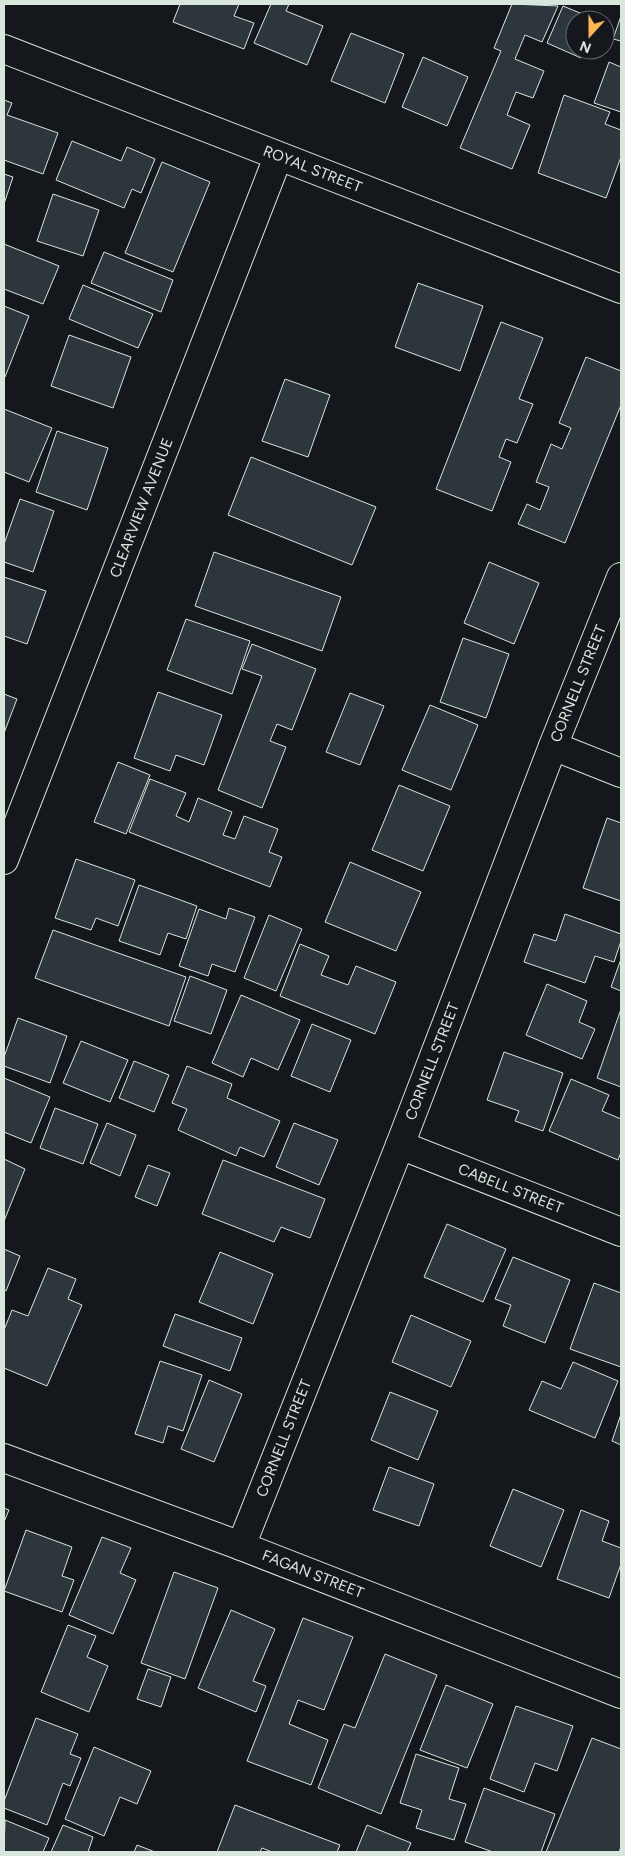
<svg xmlns="http://www.w3.org/2000/svg" width="625" height="1856" viewBox="0 0 625 1856" font-family="Figtree,sans-serif">
	<style>
		.building { fill: #2c363c; stroke: #d8e6dc }
		.lines { fill: none; stroke-linecap: round; stroke-linejoin: round }
		.minor-casing { stroke: #d8e6dc; stroke-width: 30 }
		.major-casing { stroke: #d8e6dc; stroke-width: 30 }
		.minor { stroke: #14181c; stroke-width: 28 }
		.major { stroke: #14181c; stroke-width: 28 }
		.labels { text-anchor: middle; stroke-width: 4; stroke-linejoin: round; paint-order: stroke }
		.street-label { font-size: 15px; fill: #d8e6dc; stroke: #14181c }
	</style>
	<rect width="100%" height="100%" fill="#14181c"/>
	<path class="building" d="M180,4h59l-5,12 20,7 -10,26 -71,-27z
		M271,4h18l-3,7 37,15 -16,39 -53,-22z
		M512,4l46,2 -16,36 -17,-7 -10,24 29,12 -11,27 -17,-6 -9,23 23,10 -18,44 -52,-21 41,-97 -7,-3z
		M563,6l34,14h-22v30h10l-4,8 -34,-15z
		M621,16v25l-8,-2z
		M351,33l53,21 -19,49 -54,-22z
		M423,57l45,20 -21,49 -45,-19z
		M609,62l12,5v45l-27,-9z
		M564,95l46,17 -5,12 16,6v27l-15,41 -68,-25z
		M4,100l8,3 -5,12 51,18 -15,41 -39,-14z
		M72,141l49,20 6,-14 28,12 -14,34 -9,-4 -8,19 -68,-28z
		M162,162l48,20 -37,90 -48,-19z
		M4,174l9,3 -9,27z
		M53,194l46,16 -16,46 -46,-15z
		M4,244l55,22 -16,38 -39,-15z
		M104,252l69,28 -12,32 -70,-29z
		M418,283l65,23 -23,65 -65,-24z
		M83,285l70,29 -15,34 -69,-29z
		M4,306l25,10 -24,61h-1z
		M501,322l42,16 -24,61 14,5 -16,39 -11,-4 -7,18 12,5 -19,49 -56,-22z
		M69,335l62,22 -18,51 -62,-22z
		M586,357l35,14v34l-56,138 -47,-19 9,-20 13,6 9,-23 -13,-5 15,-38 11,5 9,-21 -12,-5z
		M285,379l45,16 -22,62 -46,-16z
		M4,409l48,19 -23,54 -25,-10z
		M57,431l51,17 -21,62 -51,-18z
		M251,457l125,50 -24,58 -124,-50z
		M20,499l34,12 -21,61 -29,-10v-18z
		M214,552l127,45 -19,54 -127,-45z
		M489,562l50,21 -25,61 -50,-21z
		M4,577l42,14 -19,53 -23,-8z
		M186,619l64,22 -18,53 -65,-24z
		M463,638l46,16 -23,64 -46,-16z
		M252,644l64,25 -24,61 -15,-6 -7,17 16,6 -24,61 -44,-18 44,-114 -20,-7z
		M158,692l64,23 -18,50 -28,-10 -6,16 -36,-13z
		M350,693l34,13 -24,59 -34,-13z
		M4,694l13,5 -13,34z
		M430,705l48,20 -27,65 -49,-20z
		M118,762l32,13 -24,59 -32,-12z
		M150,779l36,14 -10,23 13,6 9,-24 34,14 -9,23 12,4 9,-23 34,13 -9,23 13,5 -12,30 -141,-55z
		M399,785l51,21 -27,65 -51,-21z
		M607,818l14,5v78l-38,-13z
		M76,859l59,21 -17,46 -22,-8 -5,12 -36,-12z
		M350,862l71,30 -25,59 -71,-29z
		M139,885l58,21 -11,33 -18,-6 -8,22 -41,-14z
		M229,908l26,9 -20,55 -23,-8 -4,12 -29,-10 20,-57 27,10z
		M565,914l56,20v7l-7,21 -19,-6 -10,27 -61,-21 10,-28 22,7z
		M269,915l33,14 -26,62 -32,-13z
		M53,930l133,47 -17,49 -134,-48z
		M300,944l29,12 -8,19 27,10 8,-19 40,16 -21,52 -95,-38z
		M621,959v32l-10,-4z
		M190,976l37,14 -16,44 -37,-13z
		M547,984l40,17 -8,21 16,7 -13,30 -56,-24z
		M241,995l59,25 -22,50 -27,-12 -8,19 -31,-14z
		M621,1009v78l-24,-9z
		M18,1018l49,18 -17,47 -46,-17v-9z
		M312,1024l39,16 -21,52 -39,-16z
		M81,1041l47,19 -18,42 -47,-19z
		M504,1052l59,21 -20,58 -28,-10 4,-10 -32,-11z
		M134,1061l35,14 -15,37 -35,-14z
		M187,1066l45,18 -5,14 53,23 -16,36 -24,-10 -4,9 -58,-26 9,-21 -15,-6z
		M4,1078l46,19 -19,46 -27,-11z
		M571,1079l38,16 -7,16 19,8v33l-3,8 -69,-29z
		M55,1108l43,16 -15,40 -43,-16z
		M107,1123l29,12 -16,41 -30,-13z
		M294,1123l44,17 -19,45 -43,-18z
		M4,1159l21,10 -21,52z
		M223,1160l102,39 -15,39 -29,-11 -7,15 -72,-28z
		M148,1165l22,8 -13,33 -22,-9z
		M447,1224l59,25 -23,53 -59,-25z
		M4,1249l16,7 -14,35 -2,-1z
		M220,1252l53,22 -20,50 -54,-22z
		M513,1257l57,23 -25,63 -42,-17 8,-21 -16,-6z
		M48,1268l28,11 -8,20 14,6 -35,81 -43,-18v-38l8,-20 16,6z
		M594,1283l27,10v74l-51,-18z
		M175,1314l67,24 -12,33 -67,-25z
		M411,1315l60,26 -20,46 -59,-25z
		M160,1361l42,14 -19,56 -15,-5 -5,17 -28,-9z
		M573,1362l45,19 -23,57 -66,-28 13,-29 19,8z
		M209,1380l33,14 -28,68 -33,-13z
		M390,1392l48,19 -20,49 -47,-20z
		M621,1414v31l-9,-4z
		M389,1467l45,17 -15,42 -46,-16z
		M513,1489l51,21 -23,57 -51,-21z
		M4,1508l5,2 -5,12z
		M581,1510l28,11 -7,20 19,7v16l-12,34 -52,-19z
		M26,1530l46,17 -10,29 12,4 -12,32 -58,-21z
		M102,1537l29,11 -11,25 16,7 -23,54 -44,-19z
		M174,1572l44,16 -33,91 -44,-16z
		M231,1610l44,19 -22,52 13,5 -10,26 -58,-24z
		M303,1618l50,19 -29,73 -26,-10 -9,24 39,16 -17,45 -64,-24z
		M68,1625l28,11 -9,21 21,9 -19,46 -48,-20z
		M385,1654l52,21 -56,139 -63,-26 26,-64 11,4z
		M148,1669l23,8 -10,30 -24,-8z
		M446,1685l47,19 -26,64 -47,-18z
		M516,1706l57,20 -16,45 -22,-8 -11,29 -34,-13z
		M36,1718l42,16 -8,20 11,4 -11,28 -7,-3 -16,42 -43,-17v-7z
		M592,1738l29,11v98l-2,5h-73z
		M94,1747l57,24 -14,33 -17,-7 -16,39 -39,-17z
		M416,1754l43,14 -10,31 17,5 -12,36 -38,-12 6,-18 -22,-7z
		M484,1788l71,26 -14,38h-48l-28,-10z
		M235,1805l105,40 -3,7h-65l-10,-4 -2,4h-43z
		M5,1820l44,18 -6,14h-39z
		M63,1825l30,12 -5,15h-37z
		M367,1825l44,18 -4,9h-51z
		M137,1845l18,7h-21z"/>
	<g class="lines">
		<g class="minor-casing">
			<g id="minor">
				<path d="M553,746l68,27"/>
				<path id="s1" d="M4,860l274,-703"/>
				<path id="s2" d="M400,1145l221,87"/>
				<path id="s3" d="M4,1458l237,88 380,148"/>
				<path id="s4" d="M241,1546l159,-401 153,-399 68,-169"/>
			</g>
		</g>
		<g class="major-casing">
			<g id="major">
				<path id="s5" d="M4,49l617,240"/>
			</g>
		</g>
		<use href="#minor" class="minor"/>
		<use href="#major" class="major"/>
	</g>
	<g class="labels">
		<g class="street-label">
			<text dy="5" stroke="none"><textPath href="#s5" startOffset="331">ROYAL STREET</textPath></text>
			<text dy="5" stroke="none"><textPath href="#s1" startOffset="378">CLEARVIEW AVENUE</textPath></text>
			<text dy="5" stroke="none"><textPath href="#s4" startOffset="926">CORNELL STREET</textPath></text>
			<text dy="5" stroke="none"><textPath href="#s4" startOffset="521">CORNELL STREET</textPath></text>
			<text dy="5" stroke="none"><textPath href="#s2" startOffset="119">CABELL STREET</textPath></text>
			<text dy="5" stroke="none"><textPath href="#s4" startOffset="116">CORNELL STREET</textPath></text>
			<text dy="5" stroke="none"><textPath href="#s3" startOffset="330">FAGAN STREET</textPath></text>
		</g>
	</g>
	<rect width="625" height="1856" fill="none" stroke="#d8e6dc" stroke-width="10"/>
	<g transform="translate(590 35) rotate(201)"><circle r="24" fill="#14181c" stroke="#626a69"/>
	<path d="M0-4L9 19L0 12L-9 19Z" fill="#ffb74d"/>
	<text y="-8" font-size="14" font-weight="bold" text-anchor="middle" fill="#d8e6dc">N</text>
	</g>
</svg>
